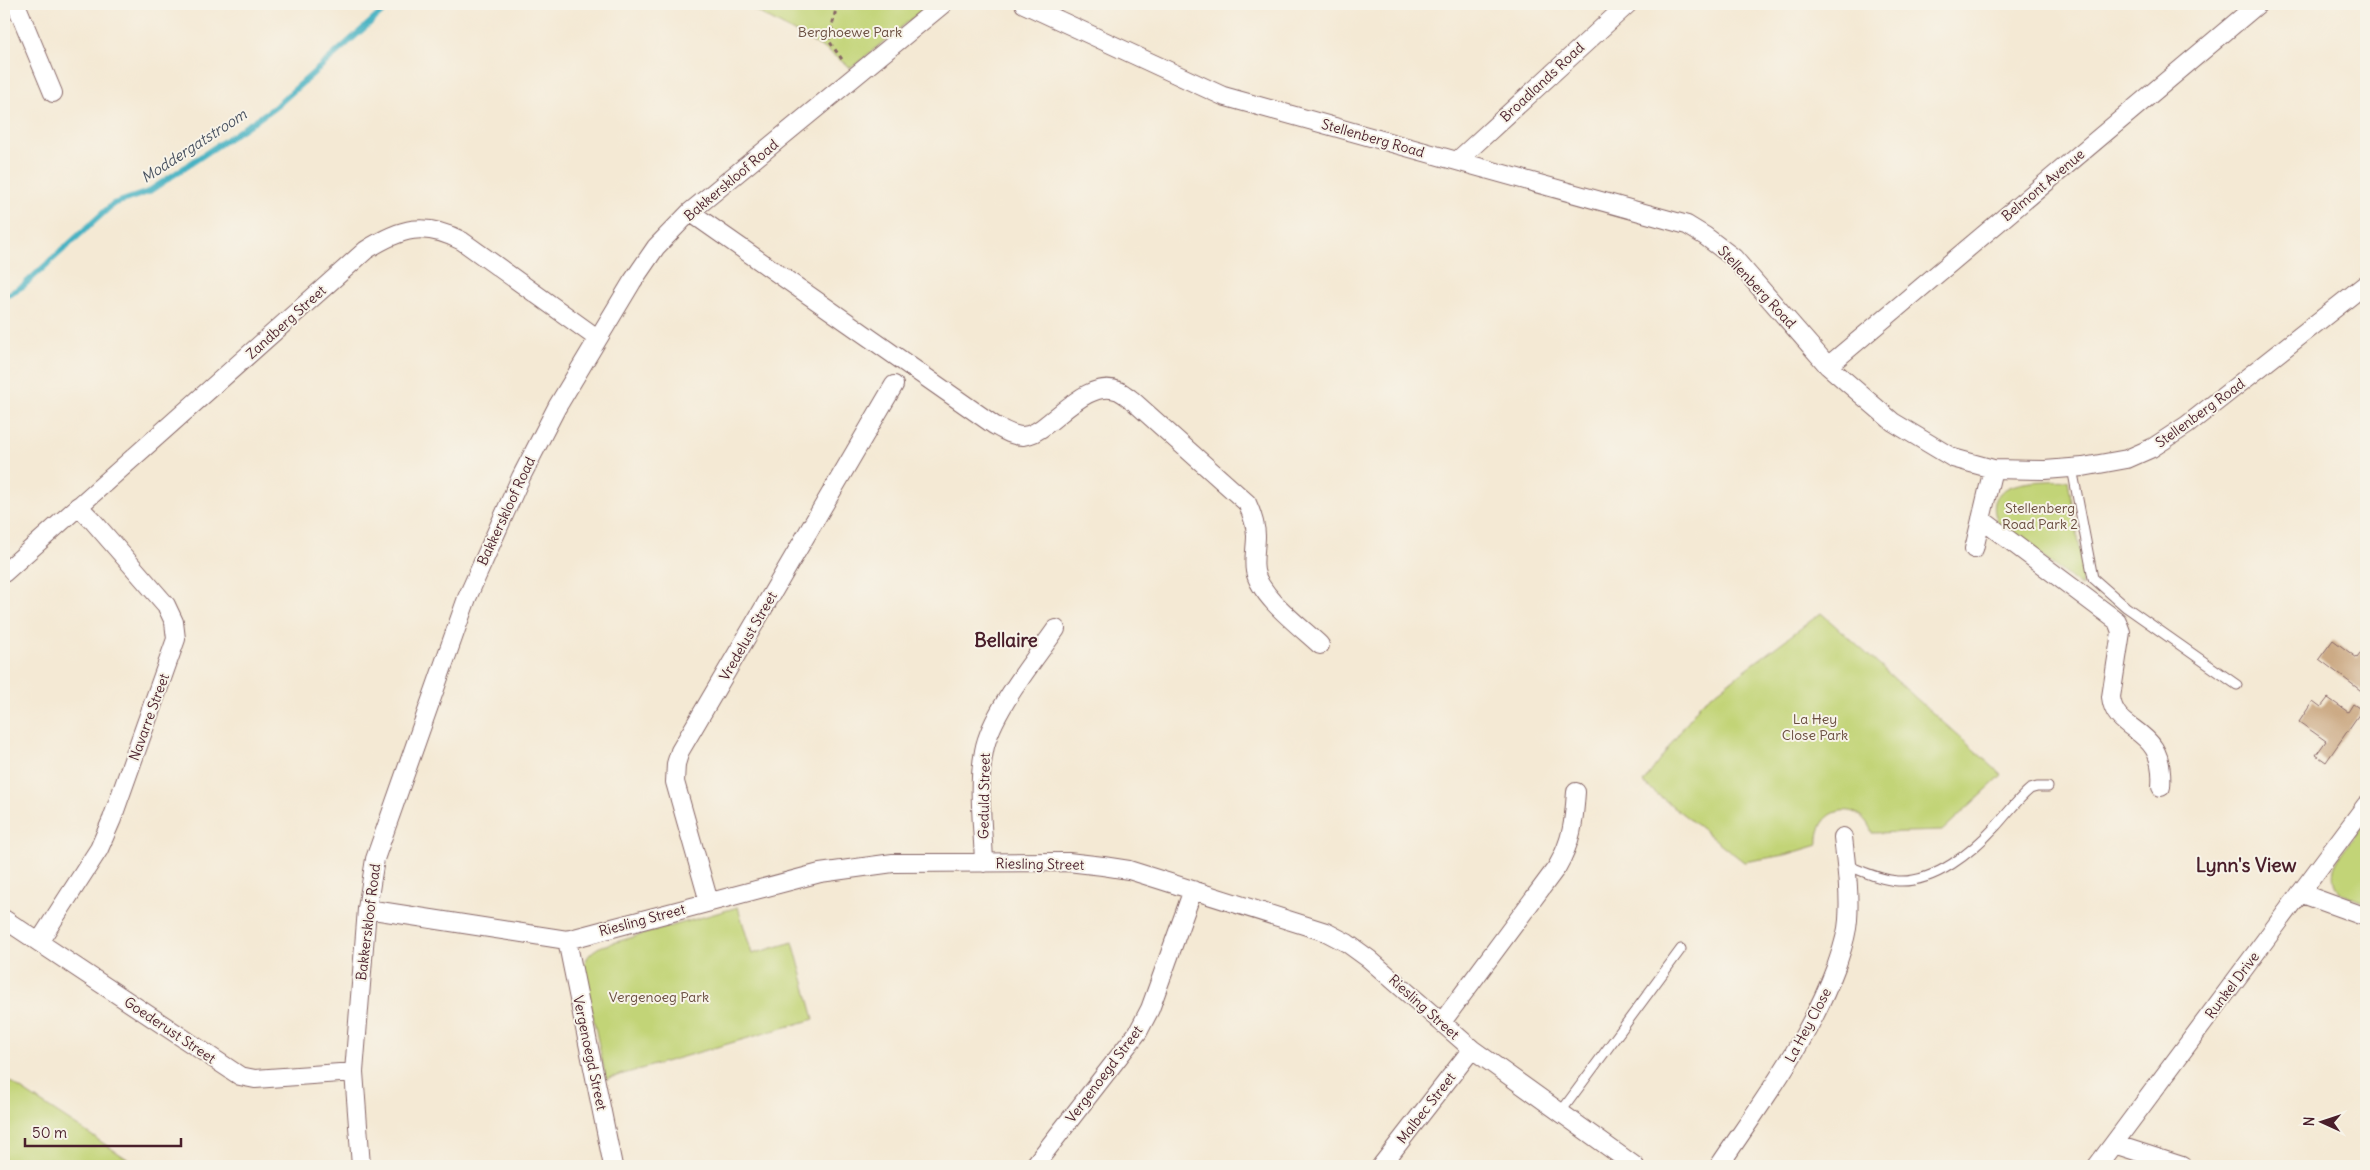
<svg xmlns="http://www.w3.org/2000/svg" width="2370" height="1170" viewBox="0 0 2370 1170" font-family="Delius,sans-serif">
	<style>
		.green { fill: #c2d477; stroke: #867a51 }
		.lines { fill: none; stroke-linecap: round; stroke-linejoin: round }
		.stream { stroke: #46b2c3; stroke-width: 6 }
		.building { fill: #ccaa85 }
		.service-casing { stroke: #866666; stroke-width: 11 }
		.minor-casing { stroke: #866666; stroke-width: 20 }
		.path { stroke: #866666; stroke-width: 3; stroke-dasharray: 4 4; stroke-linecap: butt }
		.service { stroke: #fff; stroke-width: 9 }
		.minor { stroke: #fff; stroke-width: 18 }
		.labels { text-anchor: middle; stroke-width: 4; stroke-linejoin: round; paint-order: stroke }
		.park-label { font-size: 14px; fill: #684c3e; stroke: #f7f3e8 }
		.street-label { font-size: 14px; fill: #4a1f2b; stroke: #f7f3e8 }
		.water-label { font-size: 15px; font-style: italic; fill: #495260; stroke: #f7f3e8 }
		.district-label { font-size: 19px; font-weight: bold; fill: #4a1f2b; stroke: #f7f3e8 }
	</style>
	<rect width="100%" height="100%" fill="#f7f3e8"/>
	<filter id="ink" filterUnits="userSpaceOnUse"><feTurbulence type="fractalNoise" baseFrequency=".02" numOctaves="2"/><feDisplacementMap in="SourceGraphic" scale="10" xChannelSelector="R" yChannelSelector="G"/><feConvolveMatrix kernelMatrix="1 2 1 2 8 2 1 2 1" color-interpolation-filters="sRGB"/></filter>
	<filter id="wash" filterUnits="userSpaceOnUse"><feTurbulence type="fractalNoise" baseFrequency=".0096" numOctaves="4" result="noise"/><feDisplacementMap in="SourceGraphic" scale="20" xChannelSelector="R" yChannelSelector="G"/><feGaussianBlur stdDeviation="1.12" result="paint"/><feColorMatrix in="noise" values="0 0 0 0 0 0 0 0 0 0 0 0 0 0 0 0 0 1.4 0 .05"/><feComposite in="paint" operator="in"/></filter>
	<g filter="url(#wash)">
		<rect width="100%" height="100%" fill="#f4e9d4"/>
		<path class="green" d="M743,4h187l-79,64 -26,-19z
			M2068,480l16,92 -3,14 -83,-63c-19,-46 42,-41 70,-43z
			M1821,613l181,162 -60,56 -70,2c-12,-36 -57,-26 -54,12l-33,10 -41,7 -101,-79 58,-80z
			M2366,822v81l-27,-11c-19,-24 13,-51 27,-70z
			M738,907l14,47 41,-12 21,77 -208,60 -22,-106c-1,-13 6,-22 18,-27z
			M4,1078l134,88h-134z"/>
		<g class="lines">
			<path class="stream" d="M4,297l19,-11 90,-82 35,-12 126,-84 117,-104"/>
		</g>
		<g id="blocks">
			<path class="building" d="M2333,640l24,18 9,-12v44l-2,3 -45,-34z
				M2328,698l20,14 5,-8 9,6 -36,52 -10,-7 10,-14 -27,-19 14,-21 8,6z"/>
		</g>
	</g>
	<g filter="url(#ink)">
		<use href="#blocks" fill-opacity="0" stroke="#866666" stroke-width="1"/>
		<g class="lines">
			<g class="service-casing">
				<path id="service" d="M2072,468l21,110 33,29 111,78
					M1846,865c16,6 34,15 52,16 37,2 74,-29 98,-55 11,-12 21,-26 34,-37l7,-2h11
					M1560,1113l121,-164"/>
			</g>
			<g class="minor-casing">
				<path id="minor" d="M16,4l37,89
					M1024,4l199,92 464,129 18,11 29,22 94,108 65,56 60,36 40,11 52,1 38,-3 44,-8 25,-11 35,-23 179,-141
					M1457,161l171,-157
					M690,212l304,213c9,5 18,11 29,11 10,-1 17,-6 24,-12 19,-14 46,-44 72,-33 4,2 9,6 13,9l115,103c5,11 9,21 9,33 0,11 -3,24 -1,35 5,26 46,56 65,74
					M1828,366l430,-362
					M1981,519l136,102 4,11 -10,65c4,39 55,27 50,90
					M1974,549l19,-80
					M4,573l362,-323c35,-22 58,-29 96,-9l135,97
					M984,863c-1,-36 -7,-77 0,-112 7,-38 49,-89 72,-122
					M2300,893l66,24
					M709,902l-34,-120 1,-18 4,-13 214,-366
					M367,909l200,31 253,-67 73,-10 175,-1 35,4 26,4 197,62 21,11 22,16 103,90 163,117
					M4,919l236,157 15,3 99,-7
					M567,940l46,226
					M39,942l60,-93 13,-30 64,-180 -2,-17 -8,-17 -73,-84 -15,-15
					M1442,1022l115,-155c15,-26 17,-45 19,-75
					M2114,1144l68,22
					M361,1166l-7,-94 13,-163 8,-50 92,-261 54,-121 36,-70 75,-125 24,-35 34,-35 253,-208
					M1034,1166l104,-134 12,-23 43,-119
					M1381,1166l91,-117
					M1719,1166c43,-64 90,-126 117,-199 5,-15 11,-30 12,-47 2,-28 -2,-56 -5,-83
					M2097,1166l269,-361"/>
			</g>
			<path class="path" d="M837,4l-8,37 15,21"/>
			<use href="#service" class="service"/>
			<use href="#minor" class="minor"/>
		</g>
	</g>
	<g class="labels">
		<g class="park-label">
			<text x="850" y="37">Berghoewe Park</text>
			<text x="2040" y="513">Stellenberg<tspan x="2040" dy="16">Road Park 2</tspan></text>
			<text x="1815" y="724">La Hey<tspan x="1815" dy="16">Close Park</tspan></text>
			<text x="659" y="1002">Vergenoeg Park</text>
		</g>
		<g class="street-label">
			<text transform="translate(1542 82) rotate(-43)" y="5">Broadlands Road</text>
			<text transform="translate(1373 138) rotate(16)" y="5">Stellenberg Road</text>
			<text transform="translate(731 180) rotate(-40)" y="5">Bakkerskloof Road</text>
			<text transform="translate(2043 185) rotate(-40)" y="5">Belmont Avenue</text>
			<text transform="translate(1757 287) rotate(47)" y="5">Stellenberg Road</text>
			<text transform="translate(286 322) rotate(-42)" y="5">Zandberg Street</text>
			<text transform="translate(2200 413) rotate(-36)" y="5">Stellenberg Road</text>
			<text transform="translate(506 511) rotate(-65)" y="5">Bakkerskloof Road</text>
			<text transform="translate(748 636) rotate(-60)" y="5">Vredelust Street</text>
			<text transform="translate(149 717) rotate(-70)" y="5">Navarre Street</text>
			<text transform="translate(984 796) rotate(-89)" y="5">Geduld Street</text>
			<text transform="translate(1040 864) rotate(1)" y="5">Riesling Street</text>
			<text transform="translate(642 920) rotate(-15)" y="5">Riesling Street</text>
			<text transform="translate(368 922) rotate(-83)" y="5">Bakkerskloof Road</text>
			<text transform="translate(2232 985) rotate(-53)" y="5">Runkel Drive</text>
			<text transform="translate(1424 1007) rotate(42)" y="5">Riesling Street</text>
			<text transform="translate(1808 1025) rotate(-62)" y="5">La Hey Close</text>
			<text transform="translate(170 1030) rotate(34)" y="5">Goederust Street</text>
			<text transform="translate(590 1053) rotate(78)" y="5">Vergenoegd Street</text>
			<text transform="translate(1104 1074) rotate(-53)" y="5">Vergenoegd Street</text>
			<text transform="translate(1426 1108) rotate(-52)" y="5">Malbec Street</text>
		</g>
		<g class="water-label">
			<text transform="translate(194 146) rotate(-33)" y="5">Moddergatstroom</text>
		</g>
		<g class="district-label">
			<text x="1006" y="647">Bellaire</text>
			<text x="2246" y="872">Lynn's View</text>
		</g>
	</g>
	<rect width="2370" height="1170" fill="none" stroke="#f7f3e8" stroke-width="20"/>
	<g transform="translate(2322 1122) rotate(273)" stroke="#f7f3e8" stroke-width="4" paint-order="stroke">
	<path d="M0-4L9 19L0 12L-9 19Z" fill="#4a1f2b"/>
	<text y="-8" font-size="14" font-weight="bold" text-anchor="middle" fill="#4a1f2b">N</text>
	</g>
	<path d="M25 1138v8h156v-8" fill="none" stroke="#4a1f2b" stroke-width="2.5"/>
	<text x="32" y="1138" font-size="15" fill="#4a1f2b" stroke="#f7f3e8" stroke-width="4" paint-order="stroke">50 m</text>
</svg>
